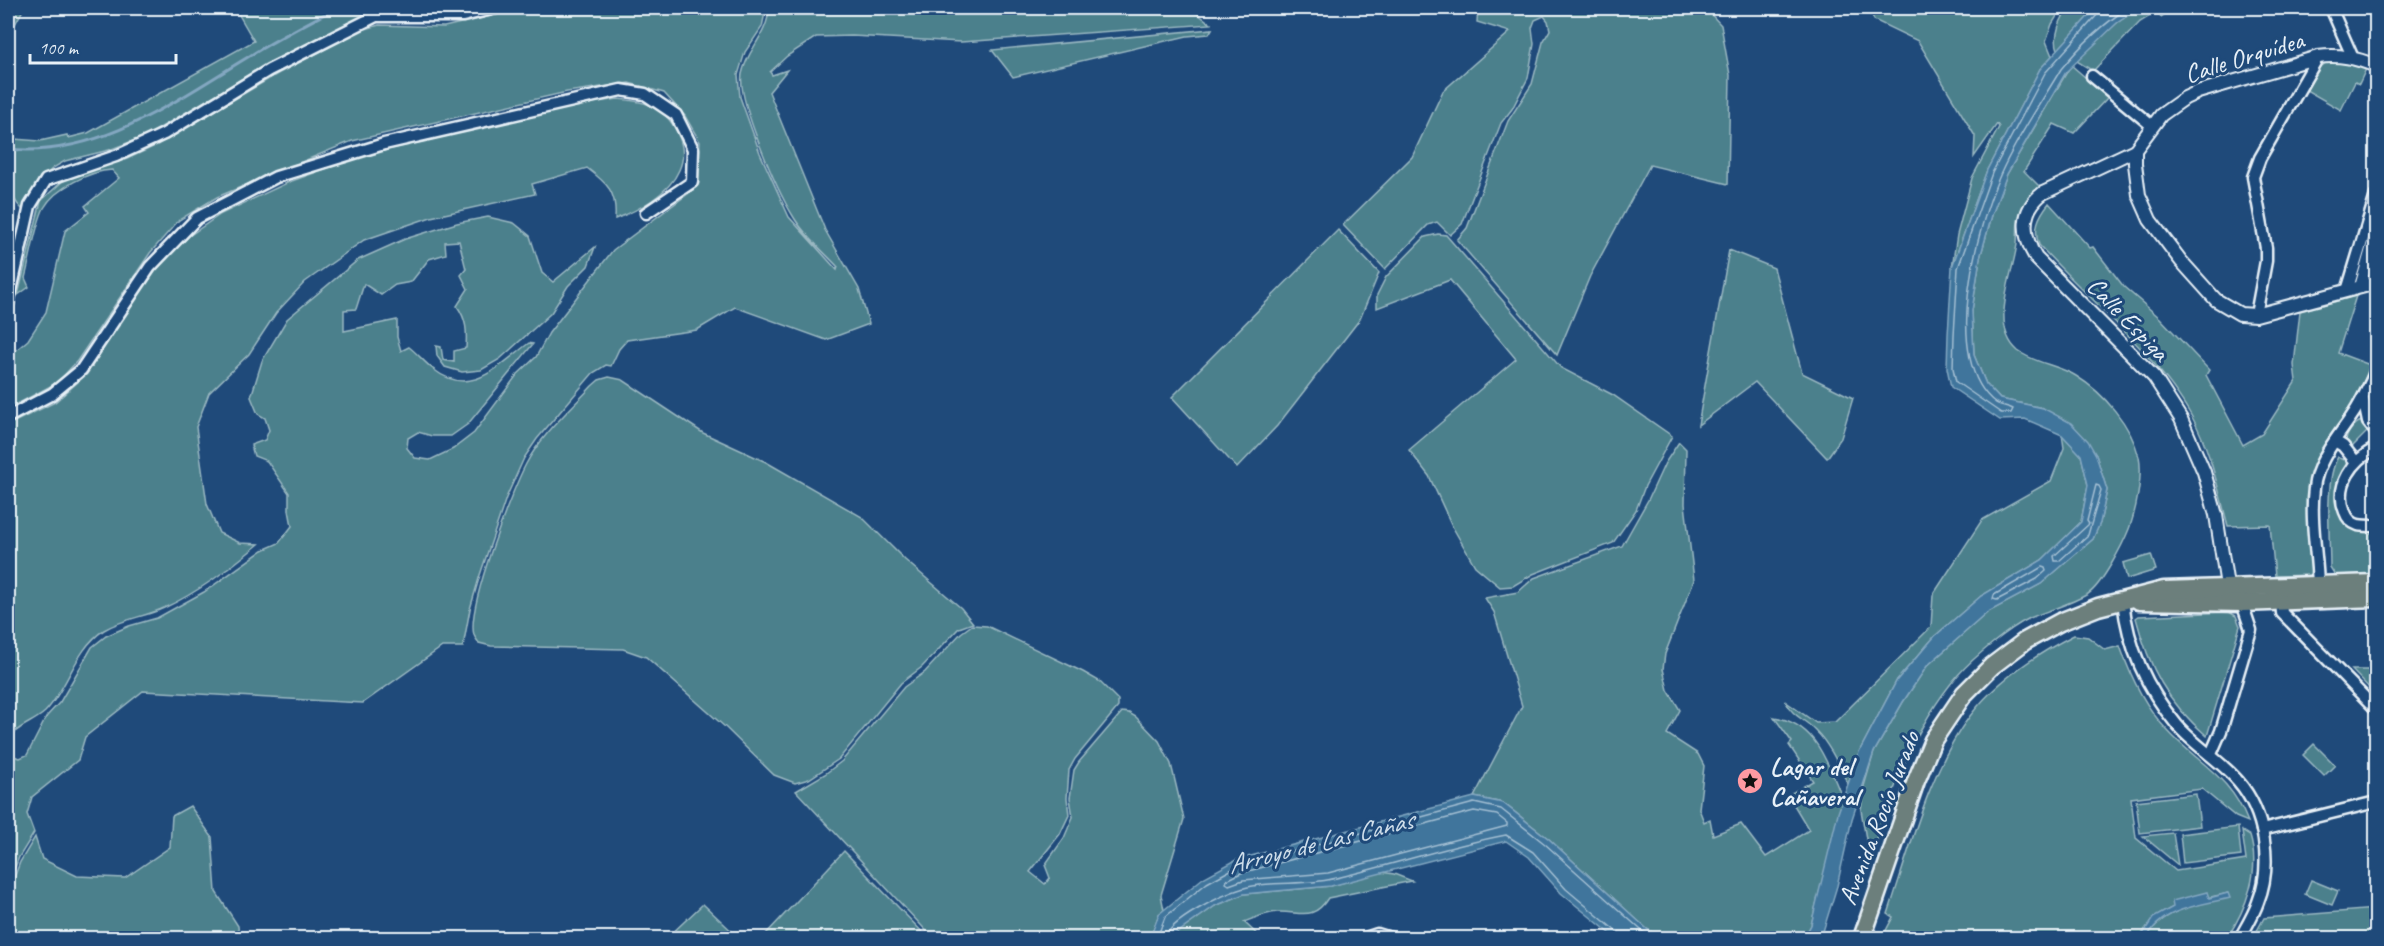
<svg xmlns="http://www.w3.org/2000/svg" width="2384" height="946" font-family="Caveat,sans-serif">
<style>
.green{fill:#4c808c;stroke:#9ab8c2;stroke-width:1.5}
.water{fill:#3f759c;stroke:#83a7c1;stroke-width:1.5}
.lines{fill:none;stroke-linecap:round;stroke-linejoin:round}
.shore{stroke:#a4bfd3;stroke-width:1.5}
.stream{stroke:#83a7c1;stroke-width:3}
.minor-casing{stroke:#e8f1f8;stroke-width:15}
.tertiary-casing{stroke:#e8f1f8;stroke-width:16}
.primary-casing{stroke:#e8f1f8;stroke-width:21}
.minor{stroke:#1f4a7a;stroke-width:10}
.tertiary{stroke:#1f4a7a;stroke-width:12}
.primary{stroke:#6c7f7c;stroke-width:16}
.labels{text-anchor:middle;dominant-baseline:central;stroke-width:6;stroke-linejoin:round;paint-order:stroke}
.street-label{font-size:26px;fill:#e8f1f8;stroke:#1f4a7a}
.poi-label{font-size:26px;font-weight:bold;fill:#e8f1f8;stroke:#1f4a7a;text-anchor:start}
.water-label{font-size:27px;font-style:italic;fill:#cfdeea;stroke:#1f4a7a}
</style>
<rect width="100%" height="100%" fill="#1f4a7a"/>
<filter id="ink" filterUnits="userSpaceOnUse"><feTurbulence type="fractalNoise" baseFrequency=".0167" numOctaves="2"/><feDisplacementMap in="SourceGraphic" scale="12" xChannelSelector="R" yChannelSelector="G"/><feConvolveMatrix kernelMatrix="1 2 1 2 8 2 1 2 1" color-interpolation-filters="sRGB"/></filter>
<g filter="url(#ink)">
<g class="green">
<path d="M 8,8 L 24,8 L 8,37 Z"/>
<path d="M 235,8 L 479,8 L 444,12 L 404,10 L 378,11 L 272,61 L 148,135 L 109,150 L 65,161 L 53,168 L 37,183 L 23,210 C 4,193 8,166 8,142 L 14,139 L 40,141 L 67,135 L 68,138 L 88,133 L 254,41 Z"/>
<path d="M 526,8 L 766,8 L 762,27 L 745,52 L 738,75 L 740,97 L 760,153 L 789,217 L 837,270 L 838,267 C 823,251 804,235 793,216 C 778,192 737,100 742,74 C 747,49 768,35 769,8 L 1190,8 L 1211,24 L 961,42 L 852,36 L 816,37 L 787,56 L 770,72 L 772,75 L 787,70 L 769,92 L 825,230 L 859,289 L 869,324 L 826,340 L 735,307 L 697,330 L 627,340 L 619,349 L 611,366 L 606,365 L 593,373 L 537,439 L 524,458 L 506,498 L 480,575 L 470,609 L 463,647 L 442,647 L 363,703 L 143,691 L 85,737 L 78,760 L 32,797 L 27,814 L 34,833 L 19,857 L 8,885 L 8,748 L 13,756 L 20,758 L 27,755 L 47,716 L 60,702 L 92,647 L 106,636 L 129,626 L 157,618 L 204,592 L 263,550 L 279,543 L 292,526 L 289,510 L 289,493 L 267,461 L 254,456 L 251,445 L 265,440 L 269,430 L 265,418 L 258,414 L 251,397 L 262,361 L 287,319 L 358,260 L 405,239 L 457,223 L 488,217 L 514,223 L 530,236 L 542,273 L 553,282 L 595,247 L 588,266 L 568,286 L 551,313 L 500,359 L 481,370 L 462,372 L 445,367 L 437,356 L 436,346 L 441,347 L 443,360 L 454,362 L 454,351 L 466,348 C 467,332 467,320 457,306 L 468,289 L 461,275 L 466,269 L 459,241 L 445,242 L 446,254 L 429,259 L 411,282 L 395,285 L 381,295 L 364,284 L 356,309 L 344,310 L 344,331 L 397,320 L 397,337 L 401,351 L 409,347 C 417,353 424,362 433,369 C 471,399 498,366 529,343 L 533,344 L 468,424 L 451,436 L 432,436 L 418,432 L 408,438 L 407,448 L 415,458 L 430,460 L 453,449 L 474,433 L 517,375 L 536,357 L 549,333 L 613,250 L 693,190 L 698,173 L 700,142 L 685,116 L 664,93 L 629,83 L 567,92 L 352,141 L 217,197 L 179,220 L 150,253 L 77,361 L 58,382 L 8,409 L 8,357 L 28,340 L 46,312 L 65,231 L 89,212 L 85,206 L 119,178 L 112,170 C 90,171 55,188 44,208 C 36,223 30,260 25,278 L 29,287 L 18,295 L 41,201 L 66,178 L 127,159 L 157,145 L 279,73 L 362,30 L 379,25 L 444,27 Z"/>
<path d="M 1478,8 L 1705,8 L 1721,25 L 1730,75 L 1728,184 L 1650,165 L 1590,276 L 1557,355 L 1457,240 L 1467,228 L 1508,121 L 1532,84 L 1543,42 L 1550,30 L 1548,21 L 1544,16 L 1535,20 L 1532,28 L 1534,44 L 1528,78 L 1512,109 L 1501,123 L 1462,224 L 1450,235 L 1437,222 L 1428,225 L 1385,269 L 1343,225 L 1412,157 L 1443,91 L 1510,32 L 1477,22 Z"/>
<path d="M 1869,8 L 2062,8 L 2052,24 L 2046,41 L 2052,56 L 2040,69 L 1987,170 L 1952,267 L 1957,235 L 1972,178 L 1999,127 L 1997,124 L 1974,157 L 1975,136 L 1918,41 L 1874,20 Z"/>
<path d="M 2070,8 L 2096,8 L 2058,50 C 2053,37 2060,17 2070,8 Z"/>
<path d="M 2139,8 L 2237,8 L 2226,11 L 2174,8 L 2161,17 L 2158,11 L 2140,22 L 2093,71 L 2075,60 L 2117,23 Z"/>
<path d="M 1212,29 L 1209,34 L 1187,36 L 1013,77 L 992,50 Z"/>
<path d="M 2330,61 L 2349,63 L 2366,69 L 2359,84 L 2355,82 L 2341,110 L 2306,90 L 2320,66 Z"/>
<path d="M 2071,65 L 2108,97 L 2074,133 L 2054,124 L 2024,171 L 2042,189 C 2033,193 2026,198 2022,207 C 2016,220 2018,230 2017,244 C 2013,275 1989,326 2018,351 C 2034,363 2058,365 2076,376 C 2104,393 2131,425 2139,457 C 2143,476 2136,511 2129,529 C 2123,544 2102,585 2088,594 C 2071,604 2048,610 2030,618 C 2009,628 1974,657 1958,675 C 1911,730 1891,794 1870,862 L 1861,810 L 1864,786 L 1874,752 L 1903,702 L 1927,666 L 1988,612 L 2041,584 L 2093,539 L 2100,523 L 2107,490 L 2096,455 L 2043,408 L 2000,399 L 1986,384 L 1974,355 L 1972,311 L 1980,258 L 1992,215 L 2007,174 Z"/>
<path d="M 618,99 C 629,100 640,101 650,105 C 673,115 690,147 679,170 C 669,194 637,211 615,219 C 617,192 608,184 587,168 L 532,184 L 535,194 L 431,217 L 364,240 L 305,282 L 276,313 L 249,354 L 209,393 L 196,427 L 207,504 L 219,533 L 240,543 L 259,544 C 230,568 199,592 164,608 C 145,617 122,619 104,630 C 75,649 68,688 45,712 C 32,724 14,726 8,743 L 8,425 L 55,402 L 87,374 L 134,301 L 162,262 L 189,236 L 221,214 L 289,182 L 361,156 L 584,104 Z"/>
<path d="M 2049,203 L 2090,248 L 2093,247 L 2124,287 L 2160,318 L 2209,370 L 2206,375 L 2243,445 L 2262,434 L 2296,381 L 2294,365 L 2300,311 L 2356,296 L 2338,353 L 2370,365 L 2357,400 L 2320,462 L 2317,564 L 2309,575 L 2275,576 L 2270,525 L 2228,526 C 2218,489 2211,451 2192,417 C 2157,354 2088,299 2039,245 C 2033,228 2038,217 2049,203 Z"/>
<path d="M 1338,230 L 1379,273 L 1360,319 L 1277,426 L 1237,468 L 1172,397 Z"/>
<path d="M 1438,234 L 1446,235 L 1561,368 L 1613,395 L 1672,436 L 1645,486 L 1636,510 L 1613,543 L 1533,574 L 1513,586 L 1500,587 L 1475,566 L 1452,526 L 1429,476 L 1409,450 L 1516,359 L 1450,280 L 1377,308 L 1377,295 L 1386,277 L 1425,237 Z"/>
<path d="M 1729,250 L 1774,268 L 1802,373 L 1853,398 L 1841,438 L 1827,458 L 1755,382 L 1698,425 Z"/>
<path d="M 609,377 L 623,380 L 703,433 L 766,462 L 862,517 L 905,560 L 961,608 L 973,623 L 959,628 L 922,667 L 901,683 L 839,759 L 809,779 L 795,783 L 774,775 L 725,727 L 646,657 L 623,649 L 491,646 L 479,643 C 477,640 475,638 474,635 C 466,609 512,490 526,464 C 541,435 570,410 592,386 L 599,380 Z"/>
<path d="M 2362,421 L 2368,431 L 2352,447 L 2346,442 C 2346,434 2354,423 2362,421 Z"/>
<path d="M 2062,434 L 2081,455 L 2088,485 L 2081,522 L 2042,560 L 1981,596 L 1935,636 L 1897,680 L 1859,752 L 1848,784 C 1839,766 1830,745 1816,731 C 1807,721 1790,714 1786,702 L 1816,723 L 1835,722 L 1931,627 L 1933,595 L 1982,520 L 2051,481 L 2064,448 Z"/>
<path d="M 1679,442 L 1686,449 L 1685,504 L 1694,580 L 1665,654 L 1663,669 L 1668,690 L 1680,710 L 1667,734 L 1698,754 L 1704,766 L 1699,809 L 1704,822 L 1710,819 L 1713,835 L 1741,824 L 1766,857 L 1809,830 L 1788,795 L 1813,781 L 1789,745 L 1792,742 L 1774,717 C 1818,724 1827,764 1843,799 L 1811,925 L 1804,938 L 1662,938 L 1647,929 L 1549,839 L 1503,803 L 1474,797 L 1522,706 L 1494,612 L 1485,598 L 1518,592 L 1534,578 L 1622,546 L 1648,500 L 1665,463 Z"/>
<path d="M 2338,457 L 2345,459 L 2347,465 C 2329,496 2334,531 2376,532 L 2376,574 L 2335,575 L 2330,567 C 2330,538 2324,481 2338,457 Z"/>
<path d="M 2151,555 L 2156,570 L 2127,579 L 2123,563 Z"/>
<path d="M 2229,612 L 2236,616 L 2240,626 L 2207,736 C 2167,702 2149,668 2136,618 L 2139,616 Z"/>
<path d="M 972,625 L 987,626 L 1083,672 L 1099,681 L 1118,700 L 1118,707 L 1075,759 L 1069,770 L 1067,798 L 1069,815 L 1060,834 L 1030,872 L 1045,884 L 1050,878 L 1045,865 L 1064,838 L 1073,817 L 1070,798 L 1074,770 L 1079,762 L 1122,712 L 1129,713 L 1136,717 L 1159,741 L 1171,764 L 1184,819 L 1161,895 L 1164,910 L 1159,914 L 1150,938 L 933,938 L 796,791 L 825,774 L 842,761 L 904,687 L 925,672 L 961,633 Z"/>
<path d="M 2074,635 L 2088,637 L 2105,650 L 2120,646 C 2130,675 2145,707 2167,730 C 2198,764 2230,775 2248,822 L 2236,817 L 2202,789 L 2131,798 L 2136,838 L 2176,871 L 2246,860 L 2242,831 L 2250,836 C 2261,871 2246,909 2227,938 L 2147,938 C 2160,910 2201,903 2228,893 C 2194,902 2157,903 2140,938 L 1882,938 L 1893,917 L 1888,914 C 1909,851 1930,768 1970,716 C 1997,680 2035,655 2074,635 Z"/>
<path d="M 2352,670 L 2376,670 L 2376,695 Z"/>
<path d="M 2314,744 L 2335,765 L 2324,776 L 2303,755 Z"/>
<path d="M 2196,794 L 2200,826 L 2140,833 L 2136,801 Z"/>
<path d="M 190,806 L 212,837 L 216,892 L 238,926 L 239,938 L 8,938 L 8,894 L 20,862 L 35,837 L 42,859 L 77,876 L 125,878 L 170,847 L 172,816 Z"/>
<path d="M 2238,827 L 2241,856 L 2183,863 L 2180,834 Z"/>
<path d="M 2173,833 L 2178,865 L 2143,836 Z"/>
<path d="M 844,851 L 928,938 L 667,938 L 703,904 L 739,938 L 765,935 Z"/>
<path d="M 1381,872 L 1394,874 L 1412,881 L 1328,898 C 1313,922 1300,911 1277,912 C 1266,913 1254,918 1244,922 L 1261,938 L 1173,938 L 1174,935 L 1215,906 L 1244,894 L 1331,886 Z"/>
<path d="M 2311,880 L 2338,891 L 2332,905 L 2305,894 Z"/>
<path d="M 2376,909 L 2376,938 L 2253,938 L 2264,918 Z"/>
</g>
<g class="water">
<path d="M 2096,8 L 2139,8 L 2117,23 L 2066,72 L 2007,174 L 1992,215 L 1980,258 L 1972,311 L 1974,355 L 1986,384 L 2000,399 L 2043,408 L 2071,423 L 2088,441 L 2096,455 L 2107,490 L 2100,523 L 2093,539 L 2041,584 L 1988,612 L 1927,666 L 1903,702 L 1874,752 L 1852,819 L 1837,886 L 1821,938 L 1804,938 L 1811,925 L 1838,813 L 1859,752 L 1897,680 L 1935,636 L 1981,596 L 2042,560 L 2081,522 L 2088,485 L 2081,455 L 2062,435 L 2025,419 L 2000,420 L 1951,387 L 1947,368 L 1948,335 L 1952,267 L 1987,170 L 2040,69 Z"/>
<path d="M 1474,797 L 1503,803 L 1549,839 L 1647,929 L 1662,938 L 1616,938 L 1561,893 L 1529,857 L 1506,841 L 1331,886 L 1244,894 L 1215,906 L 1170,938 L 1150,938 L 1159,914 L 1203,878 L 1236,860 Z"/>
<path d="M 2207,892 L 2209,898 L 2228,893 L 2230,898 C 2201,905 2161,908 2147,938 L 2140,938 L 2153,918 L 2173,907 L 2172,901 Z"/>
</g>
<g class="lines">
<g class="shore">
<path d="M 2100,8 L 2098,14 L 2045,73 L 1992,173 L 1958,268 L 1954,335 L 1953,368 L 1956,382 L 2001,413 L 2011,413 L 2013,409 C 2008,406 2001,406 1996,403 C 1940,362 1977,225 2001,173 C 2017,137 2041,103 2061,69 C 2080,46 2103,24 2128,8"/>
<path d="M 2096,485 L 2099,486 L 2101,490 L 2088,535 L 2059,561 L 2055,561 L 2054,556 L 2089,524 L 2087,521 Z"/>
<path d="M 2042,567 L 2045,568 L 2046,571 L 2037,579 L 1997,600 L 1993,599 L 1994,595 Z"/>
<path d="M 1474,811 L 1497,815 L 1507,823 L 1507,826 L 1328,873 L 1243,880 L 1229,885 L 1226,883 L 1227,880 L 1241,873 Z"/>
<path d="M 1157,938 L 1165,917 L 1207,883 L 1238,866 L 1474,803 L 1501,809 L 1545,844 L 1650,938"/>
<path d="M 1166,938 C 1168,921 1224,894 1241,889 C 1267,880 1304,886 1332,879 C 1390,866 1447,846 1506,835 L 1533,852 L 1566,889 L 1617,932 L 1619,938"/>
</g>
<path class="stream" d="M 9,149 C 98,158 175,101 248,57 C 276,39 306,24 336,8"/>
<g class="minor-casing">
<g id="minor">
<path d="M 2331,8 L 2352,56"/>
<path d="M 2092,76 L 2152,126"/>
<path d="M 2360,287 L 2376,232"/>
<path d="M 2347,291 L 2376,195"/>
<path d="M 8,304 L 30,206 L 46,180 L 116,156 L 164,134 L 269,70 L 376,16 L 463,16 L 496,8"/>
<path d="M 2256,315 L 2266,261 L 2266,248 L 2253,177 L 2260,158 L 2318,57"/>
<path d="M 2363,398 L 2368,422 L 2376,432"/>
<path d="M 8,417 L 52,394 L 81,370 L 150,267 L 197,218 L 276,177 L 384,144 L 621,90 L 645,94 L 676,115 L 693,149 L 692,182 L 646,213"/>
<path d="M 2335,441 L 2343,446 L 2356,462"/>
<path d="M 2376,448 C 2353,460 2334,485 2345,512 C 2347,518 2352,523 2358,525 C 2364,526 2371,526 2376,526"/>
<path d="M 2318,585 C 2317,553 2310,520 2314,488 C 2317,458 2342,433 2357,408 C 2364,396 2370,384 2376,371"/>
<path d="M 2123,601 C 2128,648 2147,689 2177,725 C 2195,746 2220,760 2238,781 C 2265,812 2273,864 2258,902 C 2254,914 2246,927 2240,938"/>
<path d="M 2281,602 L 2282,613 L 2376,709"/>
<path d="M 2211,754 L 2221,731 L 2251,630 L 2242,603"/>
<path d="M 2262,830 L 2376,802"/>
<path d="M 1365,938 L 1377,934 L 1390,938"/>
</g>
</g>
<g class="tertiary-casing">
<g id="tertiary">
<path d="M 2376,66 C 2356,58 2340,54 2318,57 L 2198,92 L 2185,98 L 2161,115 L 2135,150 L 2135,164 L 2139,195 L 2150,220 L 2181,261 L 2216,300 L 2240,314 L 2256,315 L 2376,283"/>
<path d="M 2135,150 L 2043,193 C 2020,211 2022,235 2036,258 L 2154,377 L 2181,419 L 2204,472 L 2216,515 L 2227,586"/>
</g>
</g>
<g class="primary-casing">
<g id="primary">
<path d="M 2139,601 L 2242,603 L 2376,598"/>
<path d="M 1862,938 L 1916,781 L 1933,740 L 1964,694 L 1992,666 L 2025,641 L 2060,622 L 2098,607 L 2164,590 L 2376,583"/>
</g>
</g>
<use href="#minor" class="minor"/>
<use href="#tertiary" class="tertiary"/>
<use href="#primary" class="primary"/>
</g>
</g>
<defs>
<g id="sight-disc" transform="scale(1.35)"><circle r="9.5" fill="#ff9aa2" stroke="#1f4a7a"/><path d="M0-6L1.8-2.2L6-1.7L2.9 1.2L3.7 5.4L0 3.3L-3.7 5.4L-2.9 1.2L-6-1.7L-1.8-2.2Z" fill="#111"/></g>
</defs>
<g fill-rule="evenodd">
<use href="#sight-disc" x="1750" y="781"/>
</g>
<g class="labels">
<g class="street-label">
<text transform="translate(2244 57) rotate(-17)">Calle Orquídea</text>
<text transform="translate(2128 319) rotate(46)">Calle Espiga</text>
<text transform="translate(1879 818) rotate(-69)">Avenida Rocío Jurado</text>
</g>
<g class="poi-label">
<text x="1770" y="766">Lagar del<tspan x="1770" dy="30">Cañaveral</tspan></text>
</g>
<g class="water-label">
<text transform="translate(1320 842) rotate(-14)">Arroyo de Las Cañas</text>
</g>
</g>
<rect width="2384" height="946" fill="none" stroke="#1f4a7a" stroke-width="30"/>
<rect x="15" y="15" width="2354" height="916" fill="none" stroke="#e8f1f8" stroke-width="2" filter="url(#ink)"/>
<path d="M30 54v9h146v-9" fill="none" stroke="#e8f1f8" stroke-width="3"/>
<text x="39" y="54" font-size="18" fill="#e8f1f8" stroke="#1f4a7a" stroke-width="4.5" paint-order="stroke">100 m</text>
</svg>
